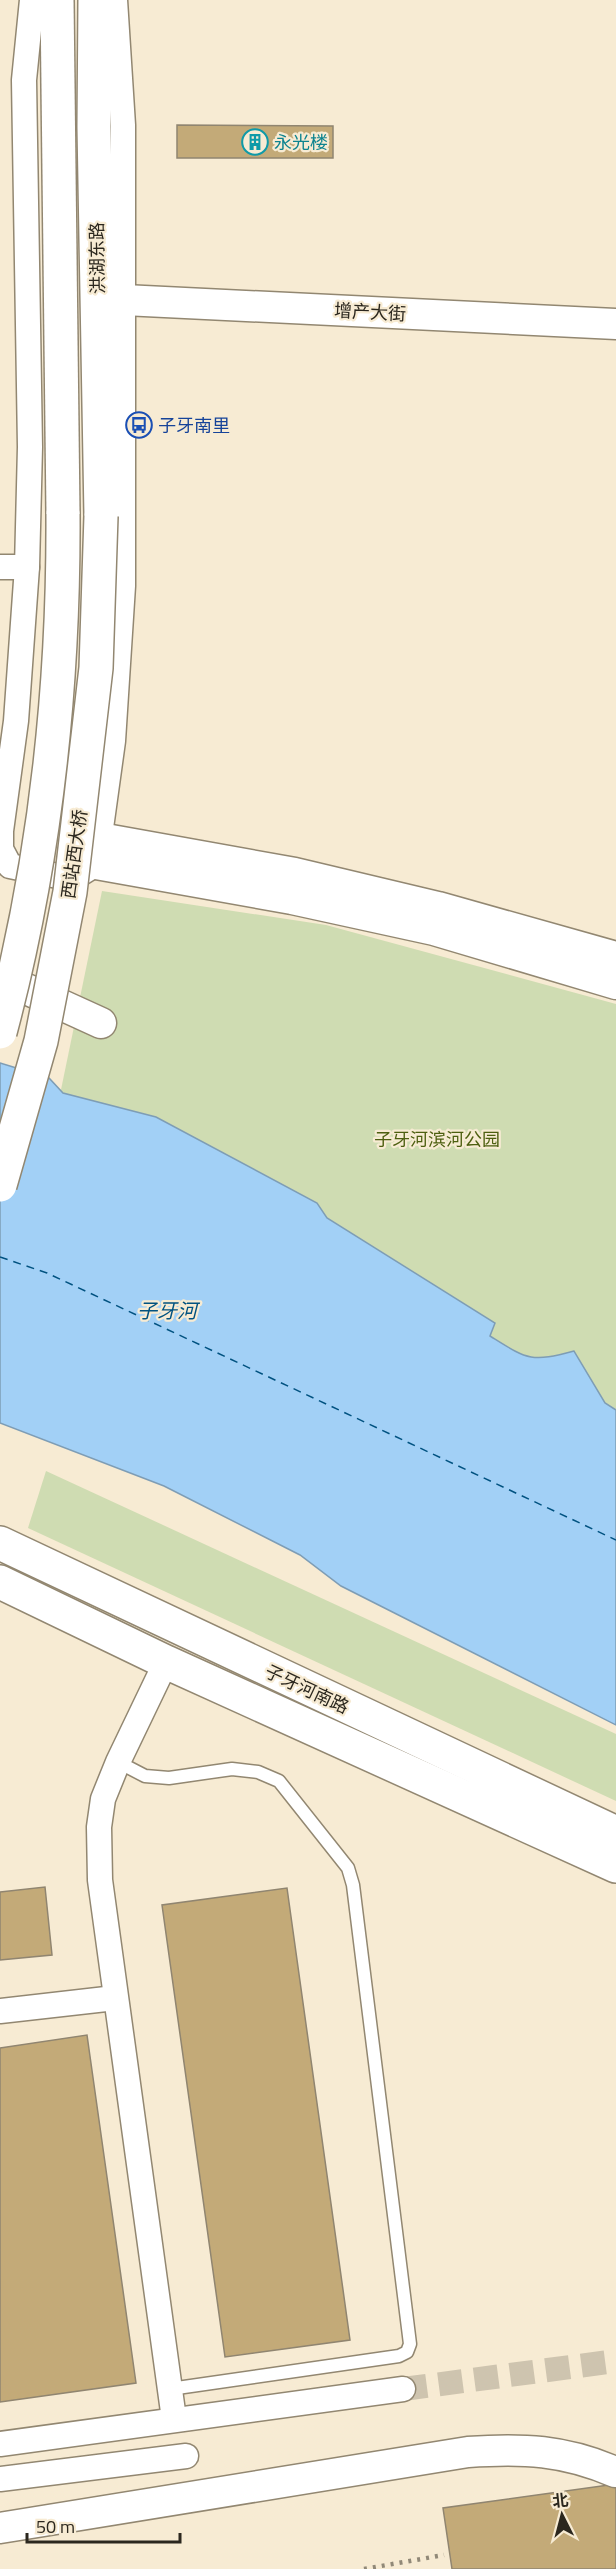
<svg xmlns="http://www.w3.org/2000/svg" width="616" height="2569" font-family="'Titillium Web','Noto Sans SC',sans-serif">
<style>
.green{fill:#cfdcb2}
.water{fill:#a2d0f6;stroke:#7e9db5;stroke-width:1.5}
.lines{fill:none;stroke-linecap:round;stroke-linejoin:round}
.ferry{stroke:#015280;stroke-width:1.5;stroke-dasharray:8 6;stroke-linecap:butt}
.building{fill:#c3aa78;stroke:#908570;stroke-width:1.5}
.minor-tunnel{stroke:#cec4af;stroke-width:24;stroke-dasharray:24 12;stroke-linecap:butt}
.service-casing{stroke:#928771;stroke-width:15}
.minor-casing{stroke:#928771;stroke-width:27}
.tertiary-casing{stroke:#928771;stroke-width:33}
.secondary-casing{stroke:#928771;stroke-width:36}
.service{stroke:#fff;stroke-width:12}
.minor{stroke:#fff;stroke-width:24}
.tertiary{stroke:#fff;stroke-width:30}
.secondary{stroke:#fff;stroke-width:33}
.rail{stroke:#918978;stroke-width:4.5;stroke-dasharray:3 6;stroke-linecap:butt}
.secondary-bridge-casing{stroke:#928771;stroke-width:36;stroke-linecap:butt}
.secondary-bridge{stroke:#fff;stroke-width:33}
.labels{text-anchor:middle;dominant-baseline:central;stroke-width:4.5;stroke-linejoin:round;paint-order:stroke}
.culture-label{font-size:18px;fill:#0d838f;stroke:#f7ebd3;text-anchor:start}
.street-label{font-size:18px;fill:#2b271e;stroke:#f7ebd3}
.transit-label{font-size:18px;fill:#164399;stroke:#f7ebd3;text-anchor:start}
.park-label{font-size:18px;fill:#4d5f10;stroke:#f7ebd3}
.water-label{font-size:20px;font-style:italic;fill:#015280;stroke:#f7ebd3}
</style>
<rect width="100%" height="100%" fill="#f7ebd3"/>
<g class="green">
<path d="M 102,891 L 326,925 L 616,1004 L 616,1461 L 50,1143 Z"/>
<path d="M 46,1471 L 616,1734 L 616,1801 L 28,1528 Z"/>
</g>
<path class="water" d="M 0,1063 L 49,1078 L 63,1093 L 156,1117 L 317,1203 L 327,1218 L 495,1323 L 490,1336 C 527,1359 530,1363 574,1351 L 605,1403 L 616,1410 L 616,1725 L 341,1586 L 300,1555 L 164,1486 L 0,1423 Z"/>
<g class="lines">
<path class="ferry" d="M 0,1257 L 47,1273 L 616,1540"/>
</g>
<g class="building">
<path d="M 177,125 L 333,126 L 333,158 L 177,158 Z"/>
<path d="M 45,1887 L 52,1955 L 0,1960 L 0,1892 Z"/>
<path d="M 287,1888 L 350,2340 L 225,2357 L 162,1905 Z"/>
<path d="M 87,2035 L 136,2383 L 0,2402 L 0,2048 Z"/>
<path d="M 616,2484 L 616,2569 L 452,2569 L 443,2508 Z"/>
</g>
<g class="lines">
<path class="minor-tunnel" d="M 403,2389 L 616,2361"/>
<g class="service-casing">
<path id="service" d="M 118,1762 L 145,1776 L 169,1778 L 232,1769 L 258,1772 L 279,1781 L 348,1868 L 353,1885 L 410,2344 L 407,2352 L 399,2356 L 170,2389"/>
</g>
<g class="minor-casing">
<g id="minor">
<path d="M 32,0 L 24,80 L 30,447 L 27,567 L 16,721 L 1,831 L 1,849 L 10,866 L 72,879 L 96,864 L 113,741 L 123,586 L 123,125 L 115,0"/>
<path d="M 0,567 L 27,567"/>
<path d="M 166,1662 L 118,1762 L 103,1799 L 99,1827 L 100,1880 L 174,2419"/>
<path d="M 0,2011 L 115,1998"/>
<path d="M 0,2444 L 403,2389"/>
<path d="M 0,2479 L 186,2456"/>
</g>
</g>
<g class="tertiary-casing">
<g id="tertiary">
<path d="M 124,300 L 616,324"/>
<path d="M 100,838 L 295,873 L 438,907 L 616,957"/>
<path d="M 96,864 L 292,899 L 434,930 L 616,984"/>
<path d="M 0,977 L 101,1023"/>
<path d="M 0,2528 L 468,2452 C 522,2448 565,2450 615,2472"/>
</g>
</g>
<g class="secondary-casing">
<g id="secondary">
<path d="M 57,0 L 63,514"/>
<path d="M 95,0 L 94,127 L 101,516"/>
<path d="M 0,1543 L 616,1833"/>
<path d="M 0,1582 L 166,1662 L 616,1866"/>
</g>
</g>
<use href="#service" class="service"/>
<use href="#minor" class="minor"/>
<use href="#tertiary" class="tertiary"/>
<use href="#secondary" class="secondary"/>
<path class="rail" d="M 364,2569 L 444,2555"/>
<g class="secondary-bridge-casing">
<g id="secondary-bridge">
<path d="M 0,1032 C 45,863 64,689 63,514"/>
<path d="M 0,1185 L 41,1041 L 70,892 L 96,668 L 101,516"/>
</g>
</g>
<use href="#secondary-bridge" class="secondary-bridge"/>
</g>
<defs>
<g id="building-ring" transform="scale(1.35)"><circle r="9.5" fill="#f7ebd3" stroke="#0f9aa8" stroke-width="1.5"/><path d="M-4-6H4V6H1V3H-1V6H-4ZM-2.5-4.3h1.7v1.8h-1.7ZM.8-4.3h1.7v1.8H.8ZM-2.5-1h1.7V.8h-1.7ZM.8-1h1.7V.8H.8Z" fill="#0f9aa8"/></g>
<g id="bus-ring" transform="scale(1.35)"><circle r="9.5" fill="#f7ebd3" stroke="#1a4fb4" stroke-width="1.5"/><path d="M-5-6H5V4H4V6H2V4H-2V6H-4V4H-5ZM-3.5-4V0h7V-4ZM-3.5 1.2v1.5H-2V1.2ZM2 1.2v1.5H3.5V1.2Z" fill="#1a4fb4"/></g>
</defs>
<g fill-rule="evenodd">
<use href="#building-ring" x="255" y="142"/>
<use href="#bus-ring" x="139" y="425"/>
</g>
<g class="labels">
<g class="culture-label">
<text x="274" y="142">永光楼</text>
</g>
<g class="street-label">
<text transform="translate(97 258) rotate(-91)">洪湖东路</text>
<text transform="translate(370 312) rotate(3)">增产大街</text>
<text transform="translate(74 854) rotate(-82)">西站西大桥</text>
<text transform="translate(307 1689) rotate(25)">子牙河南路</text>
</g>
<g class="transit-label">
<text x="158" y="425">子牙南里</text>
</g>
<g class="park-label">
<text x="437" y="1139">子牙河滨河公园</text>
</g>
<g class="water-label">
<text x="167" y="1310">子牙河</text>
</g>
</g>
<g transform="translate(562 2515) rotate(354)" stroke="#f7ebd3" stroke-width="4.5" paint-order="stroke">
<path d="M0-4.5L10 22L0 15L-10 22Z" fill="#2b271e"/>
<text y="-9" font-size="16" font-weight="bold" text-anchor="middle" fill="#2b271e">北</text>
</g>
<path d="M27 2533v9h153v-9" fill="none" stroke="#2b271e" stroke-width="3"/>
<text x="36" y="2533" font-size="18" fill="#2b271e" stroke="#f7ebd3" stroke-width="4.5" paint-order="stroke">50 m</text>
</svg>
